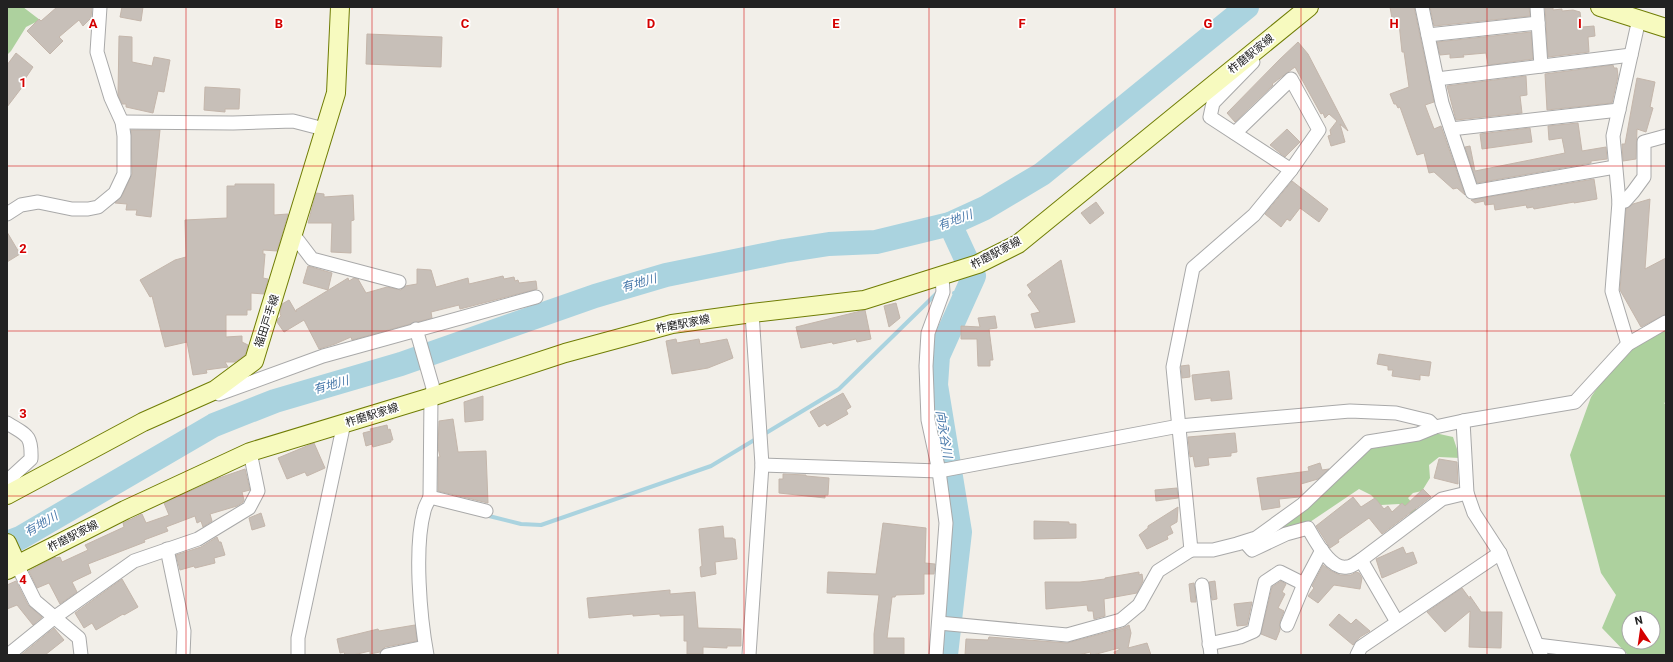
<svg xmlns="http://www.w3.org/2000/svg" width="1673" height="662" font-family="Roboto,'Noto Sans JP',sans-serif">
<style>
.forest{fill:#add19e;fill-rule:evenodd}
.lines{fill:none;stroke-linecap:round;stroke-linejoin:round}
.stream{stroke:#aad3df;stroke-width:4}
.river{stroke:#aad3df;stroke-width:24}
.building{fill:#c7bfb8;stroke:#c4b6ab}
.street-casing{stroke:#a9a9a9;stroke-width:15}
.secondary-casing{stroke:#707d05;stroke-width:20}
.street{stroke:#fff;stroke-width:13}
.secondary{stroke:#f7fabf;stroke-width:18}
.grid{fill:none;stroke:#d40000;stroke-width:1;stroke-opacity:0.55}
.labels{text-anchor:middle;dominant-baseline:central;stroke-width:3.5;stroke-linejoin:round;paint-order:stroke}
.street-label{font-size:11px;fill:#222;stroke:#fff}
.water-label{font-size:12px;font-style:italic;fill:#4a7aab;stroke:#fff}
.grid-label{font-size:13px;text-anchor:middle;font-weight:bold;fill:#d40000;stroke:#fff;stroke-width:3.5;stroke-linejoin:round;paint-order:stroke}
</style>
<rect width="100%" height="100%" fill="#f2efe9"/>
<g class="forest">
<path d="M 7,7 L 23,7 L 40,20 L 26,27 L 11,51 L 7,55 Z"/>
<path d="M 1666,327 L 1666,402 L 1664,403 L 1666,405 L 1666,655 L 1628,655 L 1602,628 L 1616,595 L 1601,573 L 1570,455 L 1591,397 L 1609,371 L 1634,344 ZM 1629,618 L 1653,618 L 1653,642 L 1629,642 Z"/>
<path d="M 1435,433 L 1453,437 L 1460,458 L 1439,457 L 1429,465 L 1430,478 L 1422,491 L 1413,493 L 1408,498 L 1418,511 L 1413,516 L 1399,504 L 1381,505 L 1371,495 L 1359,489 L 1310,522 L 1258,545 L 1370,445 Z"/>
</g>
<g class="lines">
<g class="stream">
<path d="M 954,293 L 964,298"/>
<path d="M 485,515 L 521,524 L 541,525 L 711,466 L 839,389 L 936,294"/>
</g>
<g class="river">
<path d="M 7,543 L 20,538 L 214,425 L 275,401 L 401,364 L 595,296 L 666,275 L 784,251 L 829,244 L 876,242 L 950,224 L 985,208 L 1042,174 L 1247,7"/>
<path d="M 946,655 L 960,532 L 936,385 L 938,356 L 974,276 L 950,224"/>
</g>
</g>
<g class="building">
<path d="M 57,7 L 92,7 L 91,18 L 83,26 L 79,20 L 59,37 L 63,41 L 50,54 L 27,31 L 39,19 L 41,21 Z"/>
<path d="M 122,7 L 143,7 L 141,21 L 120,17 Z"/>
<path d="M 1390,7 L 1414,7 L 1434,102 L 1425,105 L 1434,129 L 1441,126 L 1465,195 L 1457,188 L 1453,189 L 1434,172 L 1429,173 L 1424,153 L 1417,155 L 1400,107 L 1398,108 L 1396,104 L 1394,104 L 1390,94 L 1409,87 L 1404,52 L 1402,52 L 1399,23 L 1393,24 Z"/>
<path d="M 1430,7 L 1529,7 L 1530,16 L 1434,26 Z"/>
<path d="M 1545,7 L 1553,7 L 1553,10 L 1562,9 L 1562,11 L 1573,10 L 1580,12 L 1582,27 L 1594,26 L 1595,36 L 1588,37 L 1589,52 L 1548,57 Z"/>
<path d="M 1531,32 L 1533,59 L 1488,65 L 1486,53 L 1463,55 L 1464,57 L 1450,58 L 1450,54 L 1440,55 L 1437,42 Z"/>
<path d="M 367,34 L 442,37 L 441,67 L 366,64 Z"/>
<path d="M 119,36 L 132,37 L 132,62 L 152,66 L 154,57 L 170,60 L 164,92 L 158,91 L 153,113 L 126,107 L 126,104 L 122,104 L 118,95 Z"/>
<path d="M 1298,42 L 1308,54 L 1348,131 L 1340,124 L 1345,142 L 1331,146 L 1328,136 L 1331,135 L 1330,130 L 1337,121 L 1329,114 L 1325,118 L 1323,113 L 1321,114 L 1295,67 L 1272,84 L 1273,85 L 1235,122 L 1227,113 L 1279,60 Z"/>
<path d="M 16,53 L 33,67 L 21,85 L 23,86 L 7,107 L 7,65 Z"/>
<path d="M 1613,65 L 1614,68 L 1617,68 L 1618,76 L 1612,103 L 1547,110 L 1545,74 Z"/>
<path d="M 1526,76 L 1527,95 L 1520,96 L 1522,113 L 1456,120 L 1447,86 Z"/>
<path d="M 1637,78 L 1655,82 L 1650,107 L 1653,108 L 1646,132 L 1637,129 L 1636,159 L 1623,161 L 1622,144 L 1625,144 Z"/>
<path d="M 205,87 L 240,89 L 239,109 L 225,109 L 225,112 L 204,110 Z"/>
<path d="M 1578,123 L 1582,151 L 1606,147 L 1607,159 L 1591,161 L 1591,163 L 1477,183 L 1465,147 L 1470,146 L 1475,171 L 1565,153 L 1562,138 L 1549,140 L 1548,126 Z"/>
<path d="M 1530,128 L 1532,142 L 1482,149 L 1480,134 Z"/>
<path d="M 1287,129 L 1300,142 L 1285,157 L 1270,145 Z"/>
<path d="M 131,130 L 160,130 L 151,217 L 136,215 L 137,210 L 126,210 L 127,204 L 115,203 L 122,196 L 132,174 Z"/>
<path d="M 1594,179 L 1597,199 L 1574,203 L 1574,202 L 1534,209 L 1533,207 L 1527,208 L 1526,205 L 1495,210 L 1494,204 L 1485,205 L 1484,201 L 1475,203 L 1471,200 Z"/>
<path d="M 1292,181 L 1328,209 L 1319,222 L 1300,208 L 1290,221 L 1287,219 L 1281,227 L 1265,214 Z"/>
<path d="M 235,184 L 274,184 L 274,215 L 288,214 L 277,251 L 263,250 L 263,254 L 265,254 L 263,278 L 268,279 L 264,294 L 251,293 L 251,310 L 247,310 L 247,315 L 226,315 L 226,337 L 242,336 L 242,342 L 248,345 L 245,355 L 235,362 L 225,362 L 228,367 L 206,370 L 207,373 L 193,375 L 187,342 L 165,347 L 152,296 L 150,297 L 140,280 L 175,260 L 186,257 L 185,220 L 227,218 L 227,186 L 235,186 Z"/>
<path d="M 316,193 L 324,194 L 324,197 L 353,195 L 354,220 L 351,221 L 351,253 L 331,252 L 332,223 L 308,223 Z"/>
<path d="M 1650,199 L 1645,269 L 1666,258 L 1666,314 L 1641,327 L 1620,290 L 1626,209 L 1633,204 Z"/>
<path d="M 1096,202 L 1104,213 L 1090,224 L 1081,213 Z"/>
<path d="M 7,232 L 20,254 L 7,262 Z"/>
<path d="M 1061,260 L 1075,322 L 1035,328 L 1031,314 L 1040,312 L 1028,295 L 1032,292 L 1027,285 Z"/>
<path d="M 308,266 L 332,273 L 328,290 L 303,283 Z"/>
<path d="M 417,269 L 431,270 L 436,287 L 468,278 L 469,284 L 503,276 L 504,279 L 514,277 L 515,281 L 518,280 L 519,283 L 536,281 L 537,289 L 460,309 L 459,305 L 431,312 L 432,318 L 352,340 L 351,337 L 335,344 L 319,349 L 304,320 L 284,332 L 277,322 L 278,319 L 281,316 L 280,313 L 282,304 L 289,300 L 296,312 L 296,310 L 348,278 L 349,281 L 354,278 L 358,279 L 366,293 L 387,287 L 401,290 L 405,286 L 417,284 Z"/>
<path d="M 896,303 L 900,318 L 889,327 L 884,306 Z"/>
<path d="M 865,310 L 871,339 L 857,342 L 856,339 L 833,344 L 832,342 L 801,348 L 796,327 Z"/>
<path d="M 995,316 L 997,328 L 989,329 L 993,360 L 990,360 L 990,366 L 978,366 L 977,339 L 961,339 L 961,326 L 980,327 L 978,318 Z"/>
<path d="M 676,339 L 677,343 L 699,339 L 700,344 L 727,339 L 733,358 L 708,368 L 672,374 L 666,341 Z"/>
<path d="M 1379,354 L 1431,362 L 1429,376 L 1420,375 L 1420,380 L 1392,376 L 1393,370 L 1388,370 L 1388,366 L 1377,364 Z"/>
<path d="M 1189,365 L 1190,377 L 1182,378 L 1181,366 Z"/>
<path d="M 1229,371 L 1232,399 L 1211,401 L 1211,398 L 1195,400 L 1192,375 Z"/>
<path d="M 843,393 L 851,407 L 846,410 L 848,414 L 827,426 L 825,423 L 819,427 L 810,412 Z"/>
<path d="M 483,396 L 483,420 L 465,422 L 464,402 Z"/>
<path d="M 453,419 L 458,452 L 486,451 L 488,503 L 438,491 L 438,457 L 440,457 L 438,448 L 439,421 Z"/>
<path d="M 387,425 L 388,430 L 390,429 L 393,440 L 391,440 L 391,442 L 373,447 L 372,444 L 366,446 L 363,433 L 371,431 L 370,429 Z"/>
<path d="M 1235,433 L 1237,452 L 1231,453 L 1231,456 L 1208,458 L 1209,465 L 1195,467 L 1193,456 L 1190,457 L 1188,437 Z"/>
<path d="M 314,443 L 325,468 L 307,476 L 305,472 L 287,479 L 278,458 Z"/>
<path d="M 1439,459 L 1457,462 L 1458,484 L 1434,478 Z"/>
<path d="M 1320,463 L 1322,470 L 1329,469 L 1318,479 L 1301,484 L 1302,494 L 1299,497 L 1279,499 L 1280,507 L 1262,510 L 1257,478 L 1309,471 L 1308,467 Z"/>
<path d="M 245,469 L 250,490 L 242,492 L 244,500 L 243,502 L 237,506 L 210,514 L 212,521 L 203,527 L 201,521 L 197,523 L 195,516 L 166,527 L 168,531 L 144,540 L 145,542 L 88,564 L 91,573 L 72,582 L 77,592 L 60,604 L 49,583 L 37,588 L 29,571 L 55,557 L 56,558 L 60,557 L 62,562 L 88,550 L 85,545 L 124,527 L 123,523 L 142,514 L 146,523 L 169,515 L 164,503 L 219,478 Z"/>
<path d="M 783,474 L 806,475 L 806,476 L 829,478 L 828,495 L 825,495 L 825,498 L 779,493 L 779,479 L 783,479 Z"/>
<path d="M 1177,488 L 1178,498 L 1156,501 L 1155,490 Z"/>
<path d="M 1423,489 L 1431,497 L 1382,534 L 1369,518 L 1338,540 L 1339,542 L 1330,548 L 1316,526 L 1353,497 L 1361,507 L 1375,498 L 1384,509 L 1388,506 L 1392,512 L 1402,503 L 1405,506 Z"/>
<path d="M 1178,507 L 1177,522 L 1170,526 L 1173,533 L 1167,536 L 1168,539 L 1147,549 L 1139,535 L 1148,528 L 1148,526 Z"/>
<path d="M 261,513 L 265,526 L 252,530 L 249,518 Z"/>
<path d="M 1034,521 L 1069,522 L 1069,524 L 1076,524 L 1076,538 L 1034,539 Z"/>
<path d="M 883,523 L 926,528 L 925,563 L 935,564 L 934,574 L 924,574 L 924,594 L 896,595 L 895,597 L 892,597 L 887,638 L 904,638 L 904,655 L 874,655 L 874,634 L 879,595 L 827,593 L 828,572 L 876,574 Z"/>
<path d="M 723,526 L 724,538 L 733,538 L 733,539 L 735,539 L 737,559 L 715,562 L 716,574 L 701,577 L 700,567 L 702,566 L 699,529 Z"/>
<path d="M 217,537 L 219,542 L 221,542 L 225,555 L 214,558 L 215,563 L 195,568 L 194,566 L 180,570 L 176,555 L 201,547 Z"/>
<path d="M 1403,547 L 1406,554 L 1413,552 L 1417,563 L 1382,578 L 1376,559 Z"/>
<path d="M 1323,565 L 1331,571 L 1340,575 L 1351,575 L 1356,572 L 1359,573 L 1362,578 L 1360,589 L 1334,585 L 1318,603 L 1308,596 L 1314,588 L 1312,586 Z"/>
<path d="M 1139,572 L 1139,575 L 1142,574 L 1143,581 L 1137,593 L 1104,599 L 1105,616 L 1094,619 L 1093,611 L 1088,611 L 1087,605 L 1046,609 L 1045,582 L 1080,582 L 1105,579 L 1105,578 Z"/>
<path d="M 122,579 L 138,607 L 124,615 L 123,614 L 96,630 L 92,623 L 84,628 L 75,613 Z"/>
<path d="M 16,581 L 28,605 L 42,617 L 33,625 L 17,605 L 7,609 L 7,585 Z"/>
<path d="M 1215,581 L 1217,599 L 1212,600 L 1209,582 Z"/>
<path d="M 1281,581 L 1286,584 L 1282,592 L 1285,594 L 1278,608 L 1284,611 L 1280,622 L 1280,630 L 1276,640 L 1261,634 L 1272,587 Z"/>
<path d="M 1194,583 L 1196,602 L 1191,602 L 1189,584 Z"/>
<path d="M 1462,588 L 1470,599 L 1470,596 L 1481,612 L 1502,612 L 1501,648 L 1469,647 L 1470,611 L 1445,632 L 1427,612 Z"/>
<path d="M 670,590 L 670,594 L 695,592 L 698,628 L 741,629 L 741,646 L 727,646 L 727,648 L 703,647 L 703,654 L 687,654 L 687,641 L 684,641 L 684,615 L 660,616 L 660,614 L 633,616 L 633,614 L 589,618 L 587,598 Z"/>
<path d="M 1252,602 L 1247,625 L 1237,626 L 1234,604 Z"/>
<path d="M 1339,614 L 1351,624 L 1356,619 L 1370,631 L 1360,637 L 1353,645 L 1329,625 Z"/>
<path d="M 415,625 L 417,641 L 385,647 L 380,652 L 370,654 L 370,651 L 353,655 L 345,655 L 344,652 L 340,653 L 337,639 L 378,629 L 379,631 Z"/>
<path d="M 1129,625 L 1131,633 L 1128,648 L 1147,643 L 1151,655 L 1115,655 L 1114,652 L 1119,650 L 1119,648 L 1093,655 L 1091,655 L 1090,652 L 1079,655 L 965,655 L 966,639 L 988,640 L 989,637 L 1067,643 L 1123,628 Z"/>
<path d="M 54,628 L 64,640 L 45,655 L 21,655 Z"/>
</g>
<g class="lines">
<g class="street-casing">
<g id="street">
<path d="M 1422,7 L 1442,103 L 1472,192 L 1615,167"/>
<path d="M 1537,7 L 1541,66"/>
<path d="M 1428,35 L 1538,23"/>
<path d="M 1253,62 L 1213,103 L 1210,117 L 1291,170"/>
<path d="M 1437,79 L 1631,55"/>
<path d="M 122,122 L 233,123 L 293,121 L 324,129"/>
<path d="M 1451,129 L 1619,110"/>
<path d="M 1619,202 L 1625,201 L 1633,192 L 1644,177 L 1644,142 L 1666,136"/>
<path d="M 7,214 L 21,205 L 38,202 L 72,209 L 88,209 L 98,207 L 115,193 L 124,174 L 124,136 L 122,122 L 111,98 L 97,52 L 100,7"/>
<path d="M 293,234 L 312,259 L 399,282"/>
<path d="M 416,329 L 433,388 L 431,397 L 430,497 L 486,511"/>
<path d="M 1628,344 L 1612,291 L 1619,202 L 1613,136 L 1639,19"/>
<path d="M 216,391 L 219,394 L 323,356 L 536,297"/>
<path d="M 1463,421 L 1467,493 L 1474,513 L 1500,553 L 1541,655"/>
<path d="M 7,423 C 26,435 32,434 31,459 L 7,481"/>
<path d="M 762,465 L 939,471 L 1179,426 L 1350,411 L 1396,413 L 1429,421 L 1435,427"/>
<path d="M 1245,542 L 1252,550 L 1286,534 L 1308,528 C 1315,540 1330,570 1347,567 C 1352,567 1357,562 1361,560 L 1397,622"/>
<path d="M 167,549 L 184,631 L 183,655"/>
<path d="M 1191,550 L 1213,550 L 1237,544 L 1256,538 L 1303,504 L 1368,442 L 1418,434 L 1435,427 L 1463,421 L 1575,402 L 1628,344 L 1666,322"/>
<path d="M 1361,560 L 1442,499 L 1467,493"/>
<path d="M 17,565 L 35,601 L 79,638 L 81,655"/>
<path d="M 1202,585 L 1211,655"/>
<path d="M 939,623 L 1067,635 L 1121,620 L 1139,605 L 1158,571 L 1191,550 L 1173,367 L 1193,268 L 1254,215 L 1291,170 L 1319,130 L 1291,79 L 1235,133"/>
<path d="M 1287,625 L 1304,584 L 1322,550"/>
<path d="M 1209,644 L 1240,637 L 1254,631 L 1265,582 L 1280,572 L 1304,584"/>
<path d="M 1537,645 L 1619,655"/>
<path d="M 8,655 L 55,617 L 134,561 L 198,539 L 249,508 L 258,491 L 250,452"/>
<path d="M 298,655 L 298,638 L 344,423"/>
<path d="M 387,655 L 425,647"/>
<path d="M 427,655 C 420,617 414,548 424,511 C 425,506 428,502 430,497"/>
<path d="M 749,655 L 762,465 L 752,313"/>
<path d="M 936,655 L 946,523 L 939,471 L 928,420 L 926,366 L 928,333 L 943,292 L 942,277"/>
<path d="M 1357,655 L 1361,647 L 1500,553"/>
</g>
</g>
<g class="secondary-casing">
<g id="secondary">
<path d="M 1600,7 L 1666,28"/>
<path d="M 7,495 L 143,422 L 215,390 L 254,361 L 336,93 L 340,7"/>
<path d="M 7,543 L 17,565"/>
<path d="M 7,570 L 125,510 L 250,452 L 431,397 L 565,353 L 672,324 L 752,313 L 864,300 L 978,264 L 1018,244 L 1309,7"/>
</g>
</g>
<use href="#street" class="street"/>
<use href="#secondary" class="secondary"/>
</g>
<path class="grid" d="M 186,7 L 186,655M 372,7 L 372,655M 558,7 L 558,655M 744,7 L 744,655M 929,7 L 929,655M 1115,7 L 1115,655M 1301,7 L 1301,655M 1487,7 L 1487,655M 7,166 L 1666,166M 7,331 L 1666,331M 7,496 L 1666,496"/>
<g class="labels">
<g class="street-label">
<text transform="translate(1251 54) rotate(-39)">柞磨駅家線</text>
<text transform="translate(996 253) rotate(-28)">柞磨駅家線</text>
<text transform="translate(267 321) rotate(-72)">福田戸手線</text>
<text transform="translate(683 324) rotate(-11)">柞磨駅家線</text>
<text transform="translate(372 415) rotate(-17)">柞磨駅家線</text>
<text transform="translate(73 536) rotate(-27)">柞磨駅家線</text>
</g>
<g class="water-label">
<text transform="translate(955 220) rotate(-20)">有地川</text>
<text transform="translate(639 283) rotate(-16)">有地川</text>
<text transform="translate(331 385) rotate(-16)">有地川</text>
<text transform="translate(944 434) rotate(81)">向永谷川</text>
<text transform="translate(41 524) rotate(-30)">有地川</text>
</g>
</g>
<g class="grid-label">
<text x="93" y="28">A</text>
<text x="279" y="28">B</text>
<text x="465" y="28">C</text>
<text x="651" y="28">D</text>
<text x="836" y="28">E</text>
<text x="1022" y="28">F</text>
<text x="1208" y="28">G</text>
<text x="1394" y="28">H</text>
<text x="1580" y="28">I</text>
<text x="23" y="87">1</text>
<text x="23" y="253">2</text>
<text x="23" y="418">3</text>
<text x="23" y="584">4</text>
</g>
<rect width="1673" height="662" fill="none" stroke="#222222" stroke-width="16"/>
<g transform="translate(1641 630) rotate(347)"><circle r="19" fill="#ffffff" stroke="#a7a7a7"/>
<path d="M0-3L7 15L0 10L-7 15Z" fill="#d40000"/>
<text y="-6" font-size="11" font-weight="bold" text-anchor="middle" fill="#222222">N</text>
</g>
</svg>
